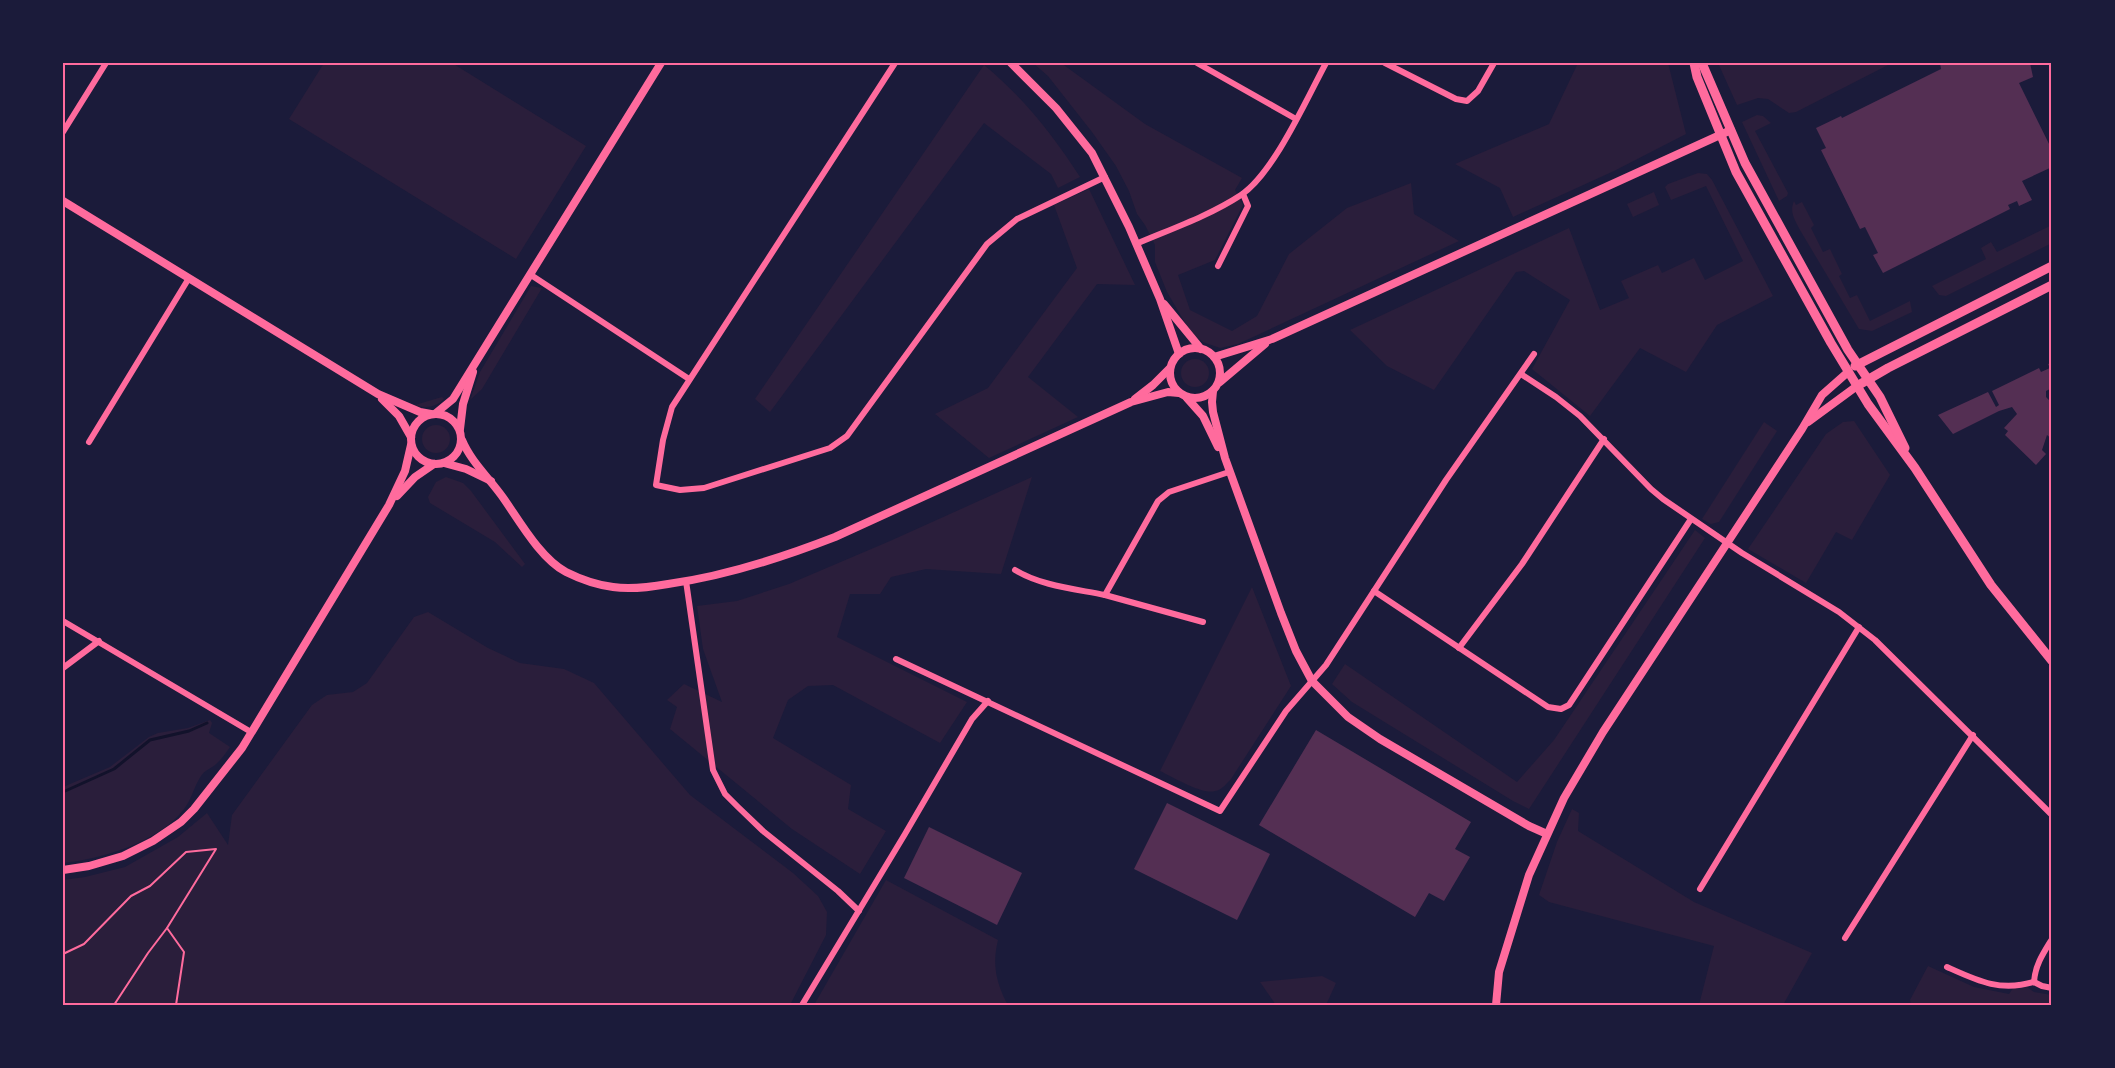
<svg xmlns="http://www.w3.org/2000/svg" width="2115" height="1068" font-family="Mulish,sans-serif">
<style>
.green{fill:#2a1e3b}
.lines{fill:none;stroke-linecap:round;stroke-linejoin:round}
.stream{stroke:#12122b;stroke-width:3}
.building{fill:#542f53}
.path{stroke:#ff6b9d;stroke-width:2}
.minor{stroke:#ff6b9d;stroke-width:6}
.tertiary{stroke:#ff6b9d;stroke-width:8}
.secondary{stroke:#ff6b9d;stroke-width:9}
.neatline{fill:none;stroke:#ff6b9d;stroke-width:2}
</style>
<rect width="100%" height="100%" fill="#1b1b3a"/>
<g class="green">
<path d="M 324,63 L 452,63 L 586,146 L 516,259 L 289,119 Z"/>
<path d="M 1033,63 L 1061,63 L 1145,124 L 1242,178 L 1235,190 L 1243,205 L 1215,260 L 1178,275 L 1190,310 L 1232,331 L 1257,316 L 1289,254 L 1347,208 L 1411,183 L 1414,214 L 1459,241 L 1238,344 L 1220,348 L 1203,342 L 1191,333 L 1167,292 L 1155,262 L 1155,245 L 1145,225 L 1137,214 L 1129,191 L 1116,166 L 1092,132 L 1048,76 Z"/>
<path d="M 1578,63 L 1668,63 L 1686,134 L 1614,171 L 1513,217 L 1500,188 L 1455,164 L 1549,124 Z"/>
<path d="M 1718,63 L 1892,63 L 1796,112 L 1789,113 L 1768,99 L 1758,98 L 1737,105 Z"/>
<path d="M 984,65 C 1023,97 1053,135 1080,177 L 1058,188 L 1051,174 L 984,123 L 770,412 L 755,399 Z"/>
<path d="M 1757,115 L 1763,116 L 1771,123 L 1755,131 L 1788,193 L 1787,196 L 1779,201 L 1742,122 Z"/>
<path d="M 1698,173 L 1707,174 L 1712,180 L 1773,296 L 1717,325 L 1686,372 L 1640,348 L 1590,416 L 1532,369 L 1570,300 L 1524,271 L 1516,272 L 1434,390 L 1387,366 L 1350,330 L 1569,228 L 1600,310 L 1629,298 L 1621,281 L 1658,265 L 1662,273 L 1694,258 L 1705,280 L 1743,261 L 1706,186 L 1671,200 L 1665,187 L 1668,184 Z"/>
<path d="M 1089,189 L 1135,285 L 1097,284 L 1028,377 L 1078,417 L 989,458 L 935,414 L 988,388 L 1077,268 L 1054,205 Z"/>
<path d="M 1654,192 L 1659,205 L 1633,217 L 1627,204 Z"/>
<path d="M 1794,201 L 1796,205 L 1802,202 L 1814,225 L 1811,228 L 1823,252 L 1830,249 L 1842,274 L 1839,276 L 1850,298 L 1857,295 L 1870,321 L 1910,301 L 1912,312 L 1872,331 L 1859,329 L 1800,230 C 1795,220 1789,212 1794,201 Z"/>
<path d="M 2052,225 L 2052,243 L 1946,296 L 1939,295 L 1932,286 L 1986,259 L 1981,248 L 1991,242 L 1997,252 Z"/>
<path d="M 531,286 L 542,288 L 482,389 L 470,400 L 480,372 Z"/>
<circle cx="1195" cy="373" r="14"/>
<path d="M 442,397 L 444,399 C 436,407 426,409 415,405 Z"/>
<path d="M 1764,422 L 1777,431 L 1719,522 L 1711,524 L 1702,519 Z"/>
<path d="M 1843,422 L 1854,421 L 1890,475 L 1852,540 L 1836,532 L 1806,583 L 1748,549 L 1826,434 Z"/>
<circle cx="436" cy="439" r="14"/>
<path d="M 446,477 L 463,483 L 471,491 L 525,564 L 522,567 L 495,542 L 430,503 L 428,497 L 436,482 Z"/>
<path d="M 1032,477 L 1001,574 L 926,569 L 891,577 L 880,594 L 850,594 L 837,637 L 967,702 L 940,743 L 833,685 L 808,686 L 788,700 L 773,738 L 851,785 L 848,809 L 886,831 L 860,874 L 792,829 L 670,729 L 677,707 L 667,700 L 684,684 L 722,702 L 703,649 L 697,606 L 737,601 L 789,584 L 890,541 Z"/>
<path d="M 1695,530 L 1705,538 L 1529,809 L 1513,801 L 1352,702 L 1332,684 L 1345,664 L 1517,782 L 1554,740 Z"/>
<path d="M 1252,587 L 1291,686 L 1231,779 C 1226,784 1222,790 1215,791 C 1202,795 1173,777 1160,771 Z"/>
<path d="M 428,612 L 488,648 L 520,663 L 564,669 L 594,683 L 690,795 L 793,873 L 818,896 L 827,912 L 826,935 L 790,1005 L 63,1005 L 63,880 L 85,877 L 125,867 L 178,837 L 207,813 L 228,845 L 232,815 L 312,705 L 327,695 L 353,692 L 367,683 L 414,617 Z"/>
<path d="M 210,720 L 212,723 L 209,733 L 230,747 C 226,753 221,760 215,765 C 210,769 205,770 201,776 C 194,786 192,799 184,809 C 159,842 102,859 63,863 L 63,787 L 110,767 L 149,737 L 158,733 L 188,728 Z"/>
<path d="M 1572,809 L 1579,813 L 1578,831 L 1694,902 L 1812,953 L 1783,1005 L 1699,1005 L 1714,946 L 1549,902 L 1539,895 L 1557,842 Z"/>
<path d="M 886,880 L 998,940 C 992,964 996,983 1008,1005 L 814,1005 Z"/>
<path d="M 1928,966 L 1974,987 L 2009,994 L 2018,981 L 2034,992 L 2052,995 L 2052,1005 L 1911,1005 L 1910,1000 Z"/>
<path d="M 1322,976 L 1336,983 L 1326,1005 L 1276,1005 L 1260,982 Z"/>
</g>
<g class="lines">
<path class="stream" d="M 63,792 L 114,769 L 150,740 L 189,731 L 207,723"/>
</g>
<g class="building">
<path d="M 1940,63 L 2030,63 L 2033,77 L 2019,83 L 2052,150 L 2052,167 L 2022,181 L 2032,200 L 2019,206 L 2017,201 L 2008,205 L 2010,209 L 1883,273 L 1873,255 L 1878,253 L 1865,227 L 1860,229 L 1821,150 L 1826,148 L 1816,128 L 1841,116 L 1842,118 L 1941,69 Z"/>
<path d="M 2052,363 L 2052,388 L 2046,391 L 2046,397 L 2052,403 L 2052,439 L 2047,435 L 2042,450 L 2046,454 L 2036,465 L 2005,435 L 2008,431 L 2004,428 L 2017,414 L 2012,407 L 1999,411 L 1953,434 L 1938,415 L 1988,392 L 1996,407 L 1999,405 L 1992,391 L 2039,368 L 2041,372 L 2050,368 L 2048,364 Z"/>
<path d="M 1316,730 L 1471,822 L 1455,849 L 1470,857 L 1444,901 L 1429,893 L 1415,917 L 1259,825 Z"/>
<path d="M 1167,803 L 1270,854 L 1237,920 L 1134,869 Z"/>
<path d="M 929,827 L 1022,873 L 997,925 L 904,878 Z"/>
</g>
<g class="lines">
<g class="path">
<path d="M 167,928 L 184,952 L 176,1005"/>
<path d="M 63,954 L 84,944 L 131,896 L 150,886 L 186,852 L 216,849 L 167,928 L 148,953 L 114,1005"/>
</g>
<g class="minor">
<path d="M 895,63 L 672,407 L 663,440 L 656,485 L 680,490 L 704,488 L 830,448 L 847,436 L 987,244 L 1017,219 L 1105,177"/>
<path d="M 1197,63 L 1296,119"/>
<path d="M 1385,63 L 1456,99 L 1467,101 L 1478,91 L 1494,63"/>
<path d="M 63,132 L 106,63"/>
<path d="M 1136,244 C 1171,229 1209,216 1241,195 C 1274,173 1307,98 1326,63"/>
<path d="M 1218,266 L 1248,206 L 1243,194"/>
<path d="M 531,275 L 689,379"/>
<path d="M 1521,374 L 1556,397 L 1580,416 L 1651,489 L 1663,499 L 1742,553 L 1839,612 L 1875,640 L 2052,815"/>
<path d="M 89,442 L 189,278"/>
<path d="M 1015,570 C 1041,586 1076,589 1105,595 L 1158,501 L 1169,492 L 1229,472"/>
<path d="M 686,581 L 713,770 L 725,794 L 738,807 L 763,831 L 838,891 L 859,911"/>
<path d="M 1374,591 L 1548,707 L 1561,709 L 1569,705 L 1691,519"/>
<path d="M 1105,595 L 1203,622"/>
<path d="M 63,621 L 251,732"/>
<path d="M 1459,648 L 1522,564 L 1604,439"/>
<path d="M 896,659 L 1220,811 L 1286,711 L 1326,665 L 1446,480 L 1534,354"/>
<path d="M 63,668 L 99,641"/>
<path d="M 1700,889 L 1859,627"/>
<path d="M 1845,938 L 1973,735"/>
<path d="M 1947,967 C 1978,981 2000,992 2034,982 L 2042,986 L 2052,988"/>
<path d="M 2034,982 C 2035,965 2044,952 2052,939"/>
<path d="M 802,1005 L 905,834 L 972,719 L 988,701"/>
</g>
<g class="tertiary">
<path d="M 1011,63 L 1056,108 L 1092,153 L 1129,227 L 1160,299 L 1179,354"/>
<path d="M 63,201 L 378,394 L 420,412 L 431,414"/>
<path d="M 1164,304 L 1201,349"/>
<circle cx="1195" cy="373" r="25"/>
<path d="M 1214,357 L 1272,339 L 1731,130"/>
<path d="M 1220,382 L 1265,344"/>
<path d="M 1213,391 L 1212,402 L 1213,412 L 1225,458 L 1281,613 L 1296,651 L 1312,681 L 1348,717 L 1380,739 L 1529,826 L 1547,834"/>
<path d="M 1187,398 L 1203,416 L 1218,447"/>
<path d="M 382,399 L 399,416 L 411,437"/>
<path d="M 1135,399 L 1153,385 L 1170,368"/>
<path d="M 436,413 L 453,399 L 661,63"/>
<circle cx="436" cy="439" r="25"/>
<path d="M 1808,422 L 1857,386"/>
<path d="M 460,429 L 463,404 L 473,372"/>
<path d="M 462,440 C 471,462 491,480 504,499 C 520,522 541,559 566,572 C 580,579 597,585 613,587 C 631,590 651,587 668,584 C 726,576 781,558 835,537 L 1131,402 L 1168,392 L 1179,393"/>
<path d="M 444,463 L 466,469 L 491,481"/>
<path d="M 397,496 L 415,477 L 434,464"/>
<path d="M 63,870 L 89,866 L 123,856 L 153,841 L 181,822 L 194,809 L 242,748 L 389,505 L 405,471 L 411,445"/>
<path d="M 1496,1005 L 1499,972 L 1529,875 L 1564,798 L 1603,732 L 1802,429 L 1822,395 L 1848,372"/>
</g>
<g class="secondary">
<path d="M 1694,63 L 1697,77 L 1736,172 L 1831,343 L 1868,404 L 1915,468 L 1991,585 L 2052,661"/>
<path d="M 1702,63 L 1745,163 L 1848,350 L 1880,397 L 1905,448"/>
<path d="M 1855,366 L 2052,266"/>
<path d="M 1857,386 L 1888,368 L 2052,285"/>
</g>
</g>
<rect width="2115" height="1068" fill="none" stroke="#1b1b3a" stroke-width="129"/>
<rect x="64" y="64" width="1986" height="940" class="neatline"/>
</svg>
